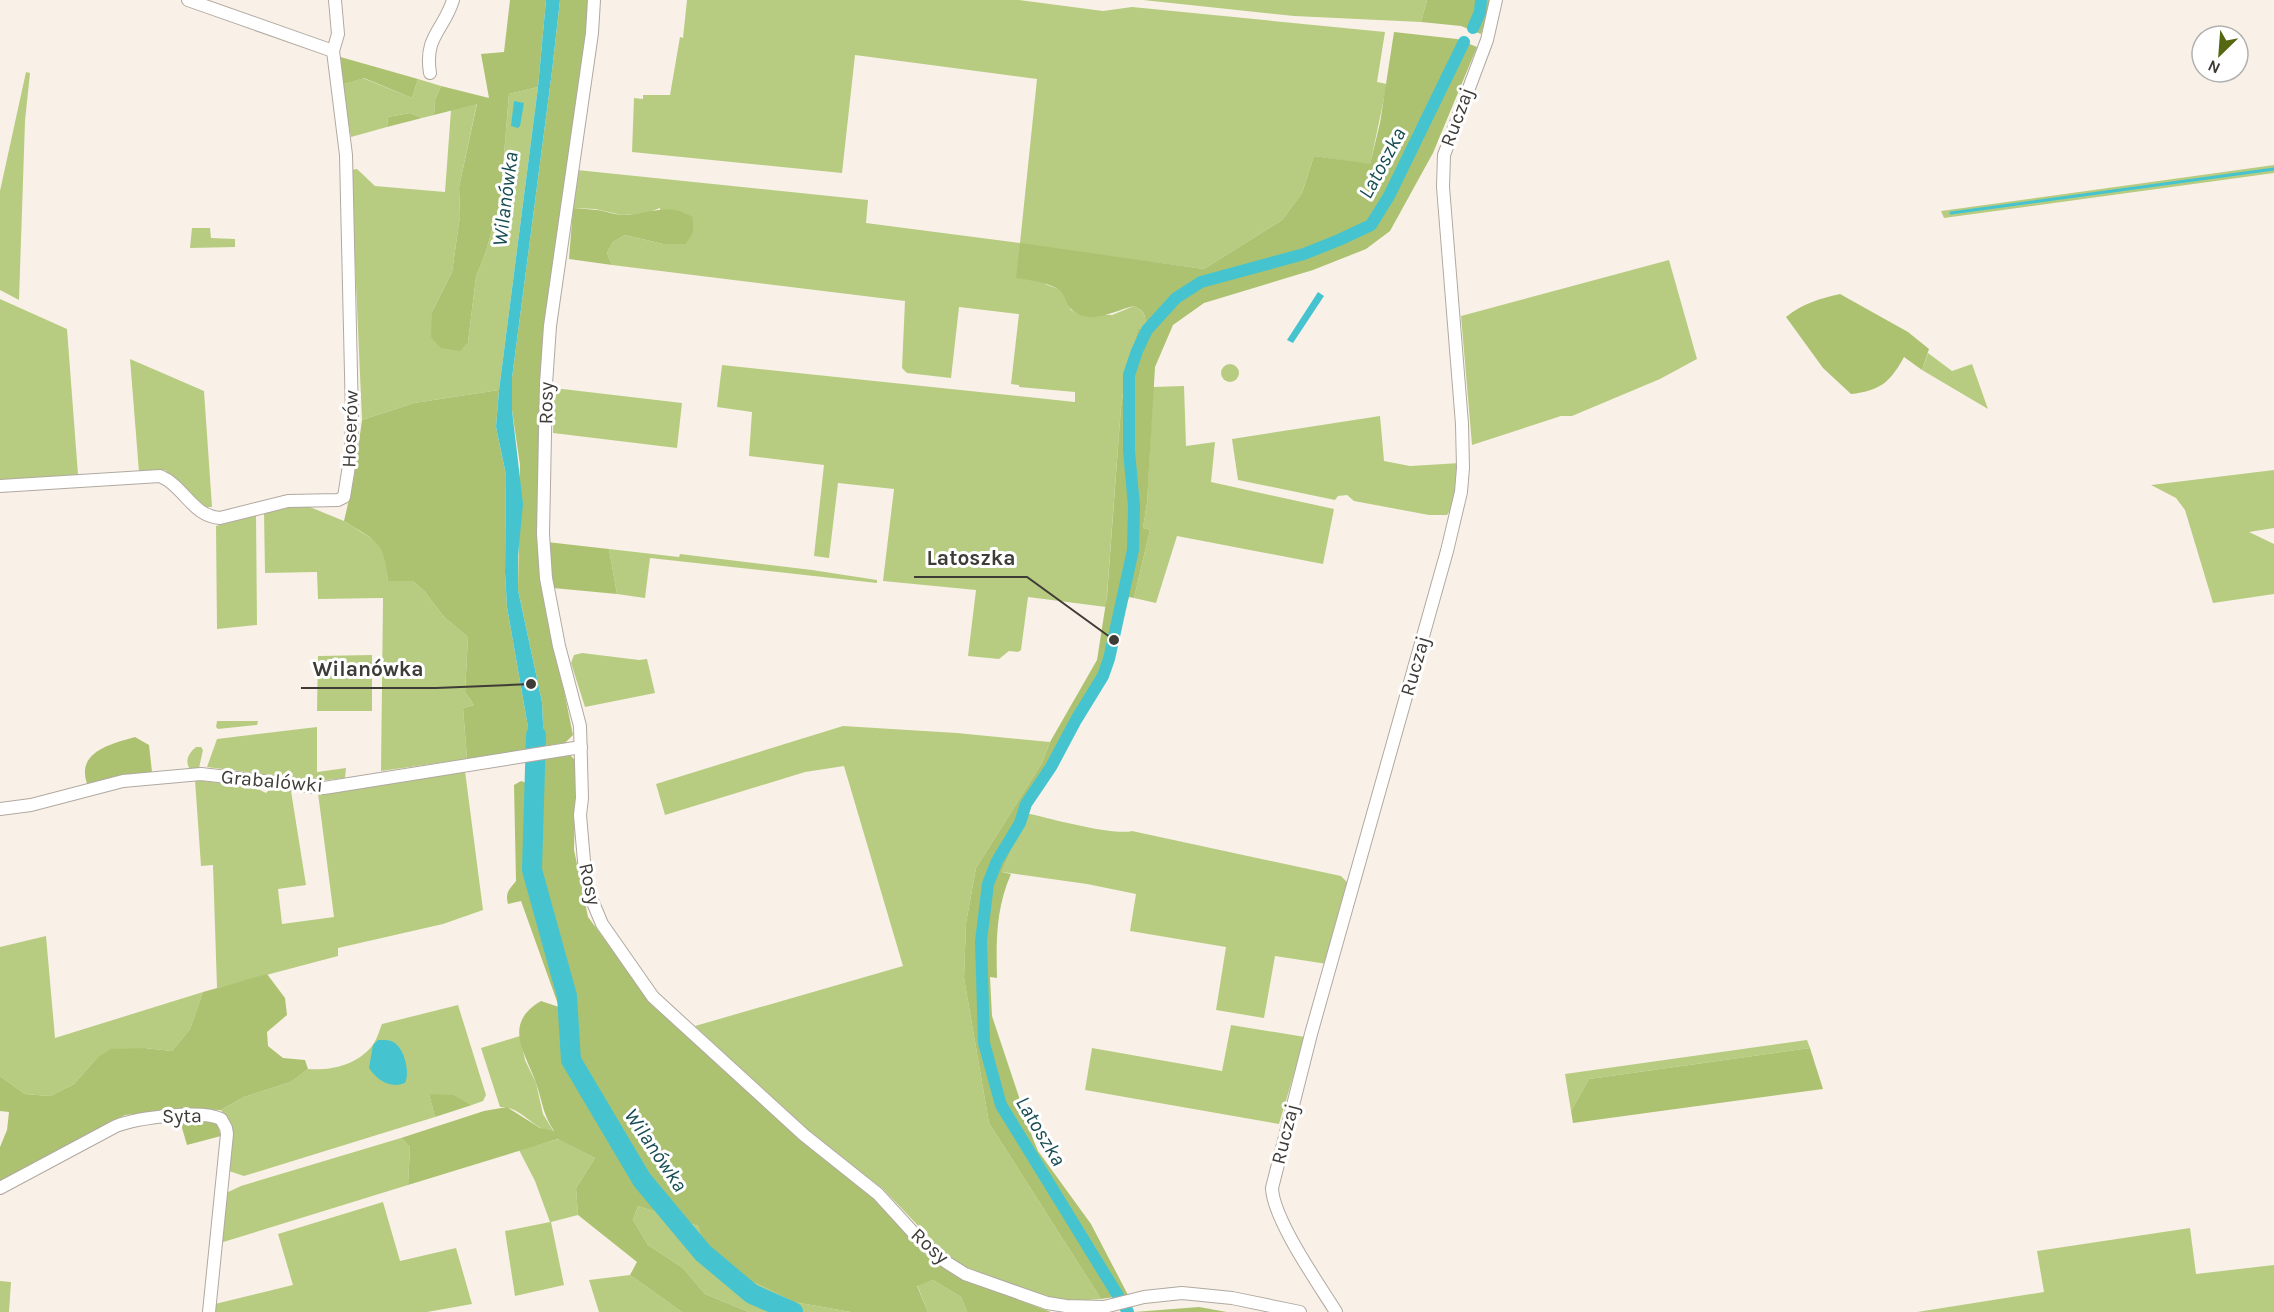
<svg xmlns="http://www.w3.org/2000/svg" width="2274" height="1312" font-family="Karla,sans-serif">
<style>
.green{fill:#b7cc80}
.forest{fill:#acc270}
.water{fill:#45c4d0}
.lines{fill:none;stroke-linecap:round;stroke-linejoin:round}
.stream{stroke:#45c4d0;stroke-width:3}
.canal{stroke:#45c4d0;stroke-width:12}
.river{stroke:#45c4d0;stroke-width:20}
.minor-casing{stroke:#b1a9a0;stroke-width:14}
.minor{stroke:#fff;stroke-width:12}
.labels{text-anchor:middle;dominant-baseline:central;stroke-width:6;stroke-linejoin:round;paint-order:stroke}
.street-label{font-size:20px;fill:#3f3c38;stroke:#fff}
.water-label{font-size:21px;font-style:italic;fill:#174d52;stroke:#fff}
.leader{fill:none;stroke:#3f3c38;stroke-width:2}
.callout-dot{fill:#3f3c38;stroke:#fff;stroke-width:2}
.callout-label{font-size:21px;text-anchor:middle;font-weight:bold;fill:#3f3c38;stroke:#fff;stroke-width:6;stroke-linejoin:round;paint-order:stroke}
</style>
<rect width="100%" height="100%" fill="#f9f1e8"/>
<g class="green">
<path d="M 687,0 L 1019,0 L 1103,11 L 1132,7 L 1385,32 L 1377,82 L 1387,84 L 1370,165 L 1314,156 L 1302,193 L 1282,220 L 1204,269 L 1020,244 L 1045,284 L 1058,289 L 1063,293 L 1071,310 L 1078,314 L 1112,315 L 1134,306 C 1146,312 1146,317 1145,330 L 1138,330 L 1126,373 L 1121,407 L 1106,607 L 1028,597 L 1021,650 L 1018,652 L 1009,651 L 999,659 L 968,656 L 976,590 L 883,581 L 894,489 L 838,483 L 829,558 L 814,556 L 824,465 L 749,456 L 752,412 L 717,407 L 722,365 L 1075,402 L 1075,392 L 1019,387 L 1019,385 L 1011,384 L 1019,314 L 959,307 L 951,378 L 907,373 L 902,368 L 905,301 L 612,265 L 607,253 L 613,242 L 625,235 L 663,244 L 660,208 L 647,213 L 622,215 L 595,209 L 573,208 L 577,170 L 868,200 L 866,223 L 1020,243 L 1037,79 L 855,55 L 842,173 L 632,152 L 634,98 L 643,99 L 643,95 L 670,95 L 680,37 L 683,38 Z"/>
<path d="M 1143,0 L 1427,0 L 1421,22 L 1294,16 Z"/>
<path d="M 26,72 L 30,73 L 25,121 L 19,300 L 0,290 L 0,191 Z"/>
<path d="M 363,78 L 412,98 L 418,79 L 441,86 L 435,100 L 434,115 L 422,118 L 410,113 L 388,117 L 387,127 L 351,137 L 341,85 Z"/>
<path d="M 538,87 L 499,390 L 414,403 L 362,420 L 351,170 L 357,169 L 375,186 L 445,192 L 451,110 L 477,103 L 459,187 L 460,216 L 452,272 L 432,312 L 468,342 L 476,277 L 486,251 L 500,203 L 509,94 Z"/>
<path d="M 2274,165 L 2274,173 L 1944,218 L 1941,211 Z"/>
<path d="M 192,228 L 210,228 L 211,238 L 235,239 L 235,247 L 190,248 Z"/>
<path d="M 1669,260 L 1697,359 L 1660,379 L 1572,416 L 1561,416 L 1472,445 L 1461,316 Z"/>
<path d="M 0,299 L 67,329 L 78,475 L 0,481 Z"/>
<path d="M 1928,353 L 1952,371 L 1972,364 L 1988,409 L 1922,370 Z"/>
<path d="M 130,359 L 204,391 L 212,507 L 202,507 L 165,470 L 139,472 Z"/>
<circle cx="1230" cy="373" r="9"/>
<path d="M 1184,386 L 1186,446 L 1215,442 L 1211,482 L 1334,509 L 1323,564 L 1177,536 L 1156,603 L 1134,598 L 1150,530 L 1143,528 L 1147,503 L 1153,387 Z"/>
<path d="M 554,388 L 682,403 L 677,448 L 553,433 Z"/>
<path d="M 1380,416 L 1384,461 L 1410,466 L 1460,463 L 1454,505 L 1447,515 L 1429,515 L 1354,501 L 1347,495 L 1338,496 L 1335,500 L 1238,480 L 1232,439 Z"/>
<path d="M 2274,470 L 2274,528 L 2249,532 L 2274,544 L 2274,594 L 2213,603 L 2185,510 L 2176,498 L 2151,485 Z"/>
<path d="M 290,504 L 305,505 L 344,521 L 377,542 L 386,558 L 388,581 L 413,581 L 425,592 L 444,617 L 468,637 L 465,692 L 474,705 L 463,708 L 467,759 L 381,771 L 383,598 L 318,599 L 317,572 L 265,573 L 264,512 Z"/>
<path d="M 256,515 L 257,625 L 217,629 L 216,526 Z"/>
<path d="M 609,549 L 679,557 L 680,554 L 812,570 L 877,580 L 877,583 L 650,558 L 645,598 L 617,594 Z"/>
<path d="M 582,653 L 639,660 L 647,659 L 655,693 L 585,707 L 571,663 L 574,655 Z"/>
<path d="M 372,655 L 372,711 L 317,711 L 318,656 Z"/>
<path d="M 217,721 L 258,721 L 257,725 L 218,729 L 216,727 Z"/>
<path d="M 843,726 L 957,733 L 1050,742 L 1042,763 L 976,868 L 966,923 L 964,978 L 989,1123 L 1101,1299 L 1074,1301 L 1043,1296 L 966,1269 L 950,1259 L 883,1189 L 810,1133 L 695,1026 L 903,966 L 844,766 L 805,772 L 665,815 L 656,784 Z"/>
<path d="M 317,727 L 317,772 L 346,768 L 345,778 L 317,781 L 207,767 L 217,739 Z"/>
<path d="M 196,747 L 201,747 L 203,750 L 199,768 L 195,770 L 189,768 C 185,759 189,753 196,747 Z"/>
<path d="M 465,771 L 483,910 L 443,924 L 338,948 L 338,956 L 217,988 L 213,865 L 201,866 L 195,780 L 254,787 L 266,793 L 270,789 L 291,791 L 306,885 L 278,889 L 282,924 L 334,917 L 318,793 Z"/>
<path d="M 1026,813 C 1048,818 1113,836 1132,831 L 1341,876 L 1348,883 L 1327,964 L 1275,956 L 1264,1018 L 1216,1010 L 1226,947 L 1130,931 L 1136,894 L 1087,884 L 1002,872 Z"/>
<path d="M 46,936 L 55,1038 L 203,992 L 190,1029 L 172,1051 L 145,1048 L 97,1058 L 74,1084 L 50,1096 L 25,1094 L 0,1076 L 0,947 Z"/>
<path d="M 458,1005 L 486,1095 L 483,1101 L 472,1105 L 464,1101 L 429,1094 L 435,1117 L 244,1176 L 229,1171 L 231,1124 L 221,1110 L 244,1097 L 291,1082 L 308,1069 C 330,1071 357,1065 372,1046 C 377,1040 379,1031 382,1024 Z"/>
<path d="M 1231,1025 L 1305,1037 L 1279,1124 L 1085,1090 L 1092,1048 L 1222,1071 Z"/>
<path d="M 520,1036 L 525,1060 L 536,1083 L 543,1114 L 554,1132 C 533,1131 522,1106 500,1107 L 481,1048 Z"/>
<path d="M 1807,1040 L 1810,1048 L 1589,1079 L 1571,1111 L 1565,1074 Z"/>
<path d="M 401,1138 L 410,1147 L 408,1185 L 220,1243 L 226,1193 L 241,1186 Z"/>
<path d="M 559,1139 L 595,1158 L 576,1188 L 578,1215 L 551,1222 L 564,1285 L 515,1296 L 505,1231 L 550,1222 L 535,1181 L 519,1150 Z"/>
<path d="M 383,1202 L 400,1261 L 456,1248 L 472,1304 L 427,1312 L 214,1312 L 215,1304 L 293,1285 L 278,1234 Z"/>
<path d="M 638,1206 L 698,1226 L 705,1243 L 751,1281 L 794,1302 L 851,1312 L 749,1312 L 705,1294 L 683,1268 L 648,1245 L 633,1220 Z"/>
<path d="M 2190,1228 L 2196,1274 L 2274,1265 L 2274,1312 L 1917,1312 L 2044,1292 L 2037,1251 Z"/>
<path d="M 630,1275 L 682,1312 L 599,1312 L 589,1280 Z"/>
<path d="M 933,1280 L 961,1297 L 967,1312 L 928,1312 L 917,1285 Z"/>
<path d="M 0,1281 L 11,1282 L 9,1312 L 0,1312 Z"/>
</g>
<g class="forest">
<path d="M 510,0 L 546,0 L 538,87 L 509,94 L 500,203 L 486,251 L 476,277 L 468,342 L 460,351 L 441,348 L 431,337 L 432,312 L 452,272 L 460,216 L 459,187 L 477,104 L 434,115 L 435,100 L 441,86 L 489,98 L 481,54 L 504,52 Z"/>
<path d="M 560,0 L 588,0 L 588,18 L 551,304 L 542,344 L 552,632 L 573,735 L 565,743 L 544,746 L 542,702 L 518,590 L 520,465 L 512,410 L 512,378 L 552,71 Z"/>
<path d="M 1427,0 L 1489,0 L 1489,8 L 1481,34 L 1461,26 L 1421,22 Z"/>
<path d="M 1394,32 L 1457,39 L 1477,47 L 1433,153 L 1390,231 L 1366,249 L 1313,270 L 1204,303 L 1173,325 L 1155,367 L 1147,503 L 1143,528 L 1150,530 L 1134,598 L 1129,597 L 1117,631 L 1109,669 L 1026,813 L 1002,872 L 1011,874 C 996,908 996,941 997,978 L 990,977 L 992,1016 L 1033,1139 L 1038,1151 L 1091,1224 L 1128,1295 L 1101,1299 L 989,1123 L 964,978 L 966,923 L 976,868 L 1042,763 L 1050,742 L 1097,660 L 1107,596 L 1121,407 L 1126,373 L 1138,329 L 1145,330 C 1146,316 1146,312 1134,306 C 1116,310 1090,326 1072,310 C 1065,304 1066,293 1056,288 C 1045,282 1029,280 1016,278 L 1020,243 L 1204,269 L 1282,220 L 1302,193 L 1314,156 L 1370,164 L 1380,123 Z"/>
<path d="M 337,56 L 418,79 L 412,98 L 364,78 L 341,85 Z"/>
<path d="M 410,113 L 422,118 L 387,127 L 388,117 Z"/>
<path d="M 573,208 C 581,209 589,209 597,210 C 606,211 615,215 624,215 C 651,214 667,202 692,217 C 695,229 693,235 685,244 L 663,244 L 625,235 L 613,242 L 607,253 L 612,265 L 569,259 Z"/>
<path d="M 1840,294 L 1908,332 L 1929,349 L 1922,370 L 1904,357 C 1890,383 1879,391 1851,394 L 1823,368 L 1786,317 C 1803,303 1819,299 1840,294 Z"/>
<path d="M 499,390 L 496,427 L 506,475 L 505,572 L 507,607 L 528,727 L 530,749 L 467,759 L 463,708 L 474,705 L 465,692 L 468,637 L 444,617 L 425,592 L 413,581 L 388,581 C 384,540 377,542 344,521 L 354,478 L 362,420 L 414,403 Z"/>
<path d="M 547,542 L 609,549 L 617,594 L 553,588 Z"/>
<path d="M 135,737 L 149,745 L 152,772 L 113,777 L 88,786 C 74,752 111,744 135,737 Z"/>
<path d="M 570,755 L 575,760 L 576,767 L 574,850 L 588,917 L 651,1002 L 801,1139 L 874,1199 L 931,1260 L 971,1282 L 1051,1312 L 967,1312 L 961,1297 L 933,1280 L 917,1286 L 928,1312 L 851,1312 L 794,1302 L 751,1281 L 704,1243 L 698,1226 L 638,1206 L 633,1220 L 648,1245 L 683,1268 L 705,1294 L 749,1312 L 682,1312 L 630,1275 L 637,1262 L 578,1215 L 576,1188 L 595,1158 L 558,1139 L 408,1185 L 410,1147 L 401,1138 L 484,1111 L 507,1107 L 540,1128 L 554,1131 C 542,1112 543,1103 536,1083 C 525,1052 502,1024 541,1001 L 559,1007 L 521,901 L 508,904 C 505,892 509,890 516,881 L 514,785 L 521,781 L 527,783 L 526,761 Z"/>
<path d="M 267,974 L 285,998 L 287,1015 L 267,1032 L 268,1046 L 283,1058 L 305,1060 L 308,1069 L 291,1082 L 244,1097 L 221,1110 L 186,1109 L 125,1115 L 0,1183 L 0,1147 L 7,1130 L 9,1112 L 0,1111 L 0,1076 L 25,1094 L 50,1096 L 74,1084 L 97,1058 L 111,1049 L 145,1048 L 172,1051 L 190,1029 L 203,992 Z"/>
<path d="M 1810,1048 L 1823,1089 L 1573,1123 L 1571,1111 L 1589,1079 Z"/>
<path d="M 429,1094 L 453,1095 L 472,1105 L 435,1117 Z"/>
<path d="M 205,1120 L 217,1124 L 221,1136 L 187,1145 L 180,1121 Z"/>
<path d="M 1199,1307 L 1227,1312 L 1134,1312 Z"/>
</g>
<g class="water">
<path d="M 546,0 L 560,0 L 552,71 L 512,378 L 512,410 L 523,504 L 518,556 L 518,590 L 542,702 L 544,746 L 530,749 L 528,727 L 507,607 L 505,572 L 506,475 L 496,427 L 499,390 L 538,87 Z"/>
<path d="M 514,101 L 524,103 L 520,126 L 518,128 L 511,126 Z"/>
<path d="M 1318,292 L 1324,296 L 1293,343 L 1287,340 Z"/>
<path d="M 378,1040 C 385,1040 392,1039 397,1045 C 405,1052 410,1074 405,1083 C 390,1089 377,1080 369,1068 L 373,1045 Z"/>
</g>
<g class="lines">
<path class="stream" d="M 1951,213 L 2274,169"/>
<g class="canal">
<path d="M 1473,28 L 1480,12 L 1481,0"/>
<path d="M 1128,1312 L 1001,1105 L 984,1043 L 981,941 L 988,884 L 997,861 L 1020,823 L 1026,804 L 1051,767 L 1076,720 L 1103,676 L 1109,659 L 1133,550 L 1134,506 L 1129,451 L 1129,375 L 1137,351 L 1147,330 L 1176,298 L 1201,282 L 1304,254 L 1339,240 L 1371,225 L 1389,196 L 1464,42"/>
</g>
<path class="river" d="M 536,735 L 532,870 L 567,996 L 571,1060 L 642,1180 L 703,1253 L 752,1294 L 793,1312"/>
<g class="minor-casing">
<g id="minor">
<path d="M 188,0 L 333,51"/>
<path d="M 594,0 L 592,33 L 550,326 L 546,384 L 543,534 L 546,578 L 559,646 L 580,726 L 582,798 L 580,815 L 584,861 L 589,893 L 602,924 L 653,997 L 804,1135 L 878,1194 L 920,1240 L 946,1262 L 965,1274 L 1047,1303 L 1066,1306 L 1104,1307 L 1144,1297 L 1182,1293 L 1232,1298 L 1300,1312"/>
<path d="M 430,73 C 424,36 444,30 453,0"/>
<path d="M 0,486 L 160,476 C 184,486 192,516 220,518 L 288,501 L 338,500 L 344,497 L 351,453 L 352,417 L 346,155 L 333,51 L 338,34 L 335,0"/>
<path d="M 0,809 L 31,805 L 123,781 L 201,774 L 324,788 L 581,747"/>
<path d="M 0,1188 L 116,1126 C 137,1118 201,1109 221,1119 L 226,1128 L 227,1134 L 209,1312"/>
<path d="M 1336,1312 C 1318,1283 1273,1219 1272,1188 L 1311,1034 L 1447,551 L 1461,492 L 1463,468 L 1462,424 L 1443,187 L 1444,155 L 1487,40 L 1496,0"/>
</g>
</g>
<use href="#minor" class="minor"/>
</g>
<g class="labels">
<g class="street-label">
<text transform="translate(1457 117) rotate(-70)">Ruczaj</text>
<text transform="translate(546 403) rotate(-89)">Rosy</text>
<text transform="translate(350 429) rotate(-88)">Hoserów</text>
<text transform="translate(1415 666) rotate(-74)">Ruczaj</text>
<text transform="translate(272 781) rotate(5)">Grabalówki</text>
<text transform="translate(590 884) rotate(77)">Rosy</text>
<text transform="translate(182 1116) rotate(-1)">Syta</text>
<text transform="translate(1285 1134) rotate(-76)">Ruczaj</text>
<text transform="translate(930 1246) rotate(42)">Rosy</text>
</g>
<g class="water-label">
<text transform="translate(1382 163) rotate(-62)">Latoszka</text>
<text transform="translate(505 199) rotate(-83)">Wilanówka</text>
<text transform="translate(1041 1131) rotate(59)">Latoszka</text>
<text transform="translate(656 1150) rotate(56)">Wilanówka</text>
</g>
</g>
<path class="leader" d="M1114 640L1027 577H914M531 684L436 688H301"/>
<g class="callout-dot">
<circle cx="1114" cy="640" r="6"/>
<circle cx="531" cy="684" r="6"/>
</g>
<g class="callout-label">
<text x="971" y="565">Latoszka</text>
<text x="368" y="676">Wilanówka</text>
</g>
<g transform="translate(2220 54) rotate(205)"><circle r="28" fill="#ffffff" stroke="#b2b1af" stroke-width="1.5"/>
<path d="M0-4.5L10 22L0 15L-10 22Z" fill="#566711"/>
<text y="-9" font-size="16" font-weight="bold" text-anchor="middle" fill="#3f3c38">N</text>
</g>
</svg>
